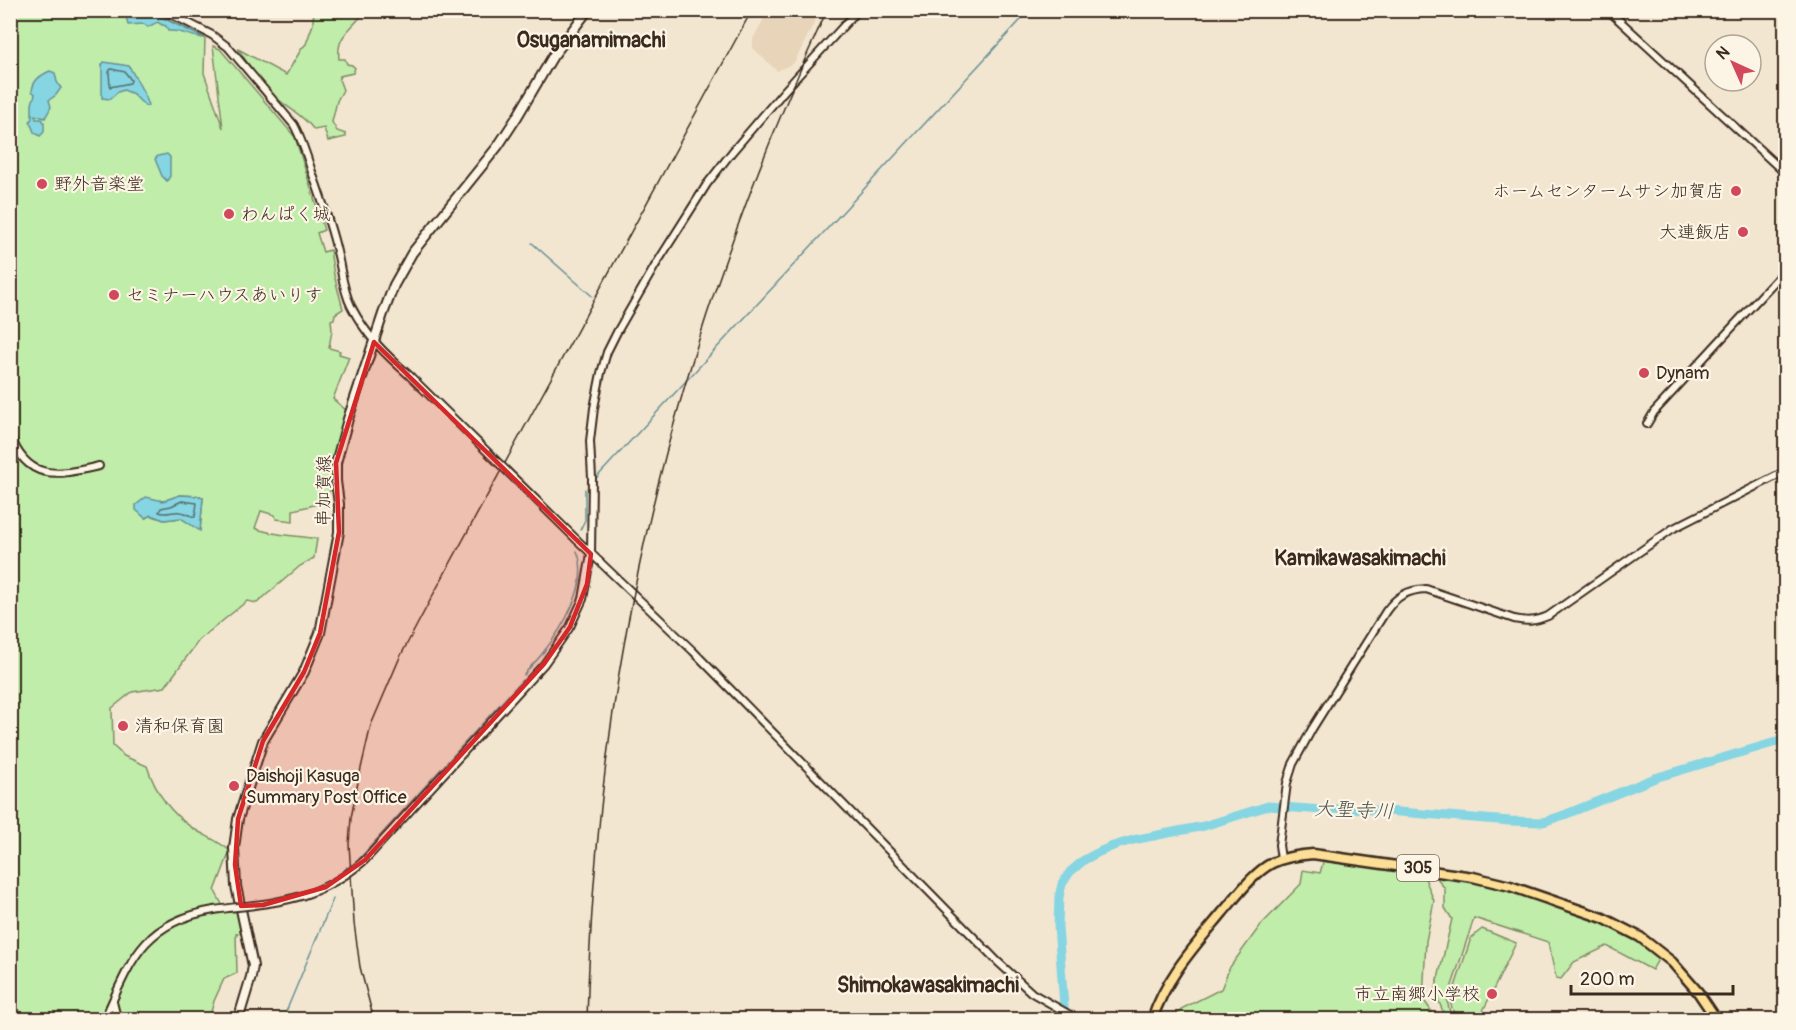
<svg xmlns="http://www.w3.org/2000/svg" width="1796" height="1030" font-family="Pangolin,'Klee One',sans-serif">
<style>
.built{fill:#e8d4b9}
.green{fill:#c0edaa;stroke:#7e8c64;stroke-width:1.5;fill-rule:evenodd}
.water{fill:#85d5e2;stroke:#679194;stroke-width:1.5}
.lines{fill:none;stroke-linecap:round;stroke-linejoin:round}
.shore{stroke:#596e6c;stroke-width:1.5}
.stream{stroke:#679194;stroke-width:1.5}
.river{stroke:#85d5e2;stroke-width:9}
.tertiary-casing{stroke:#3b2a1e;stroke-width:10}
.secondary-casing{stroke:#3b2a1e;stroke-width:12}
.trunk-casing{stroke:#3b2a1e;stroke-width:13}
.tertiary{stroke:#fcf5e5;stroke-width:6}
.secondary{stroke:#fcf5e5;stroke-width:8}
.trunk{stroke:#fcde96;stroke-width:8}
.rail{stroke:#3b2a1e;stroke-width:1.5}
.tertiary-bridge-casing{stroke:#3b2a1e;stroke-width:10;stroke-linecap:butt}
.tertiary-bridge{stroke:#fcf5e5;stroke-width:6}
.marked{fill:#d62828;fill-opacity:0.2;stroke:#d62828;stroke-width:4.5;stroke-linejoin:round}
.poi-dot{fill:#d1495b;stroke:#fcf5e5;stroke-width:2}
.labels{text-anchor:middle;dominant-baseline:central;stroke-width:4.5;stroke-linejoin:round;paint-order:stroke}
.shield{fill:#fcf5e5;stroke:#75675a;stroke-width:1.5}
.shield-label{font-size:16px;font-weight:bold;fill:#3b2a1e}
.poi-label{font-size:18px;fill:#3b2a1e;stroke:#fcf5e5;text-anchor:start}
.street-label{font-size:18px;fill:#3b2a1e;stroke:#fcf5e5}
.water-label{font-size:20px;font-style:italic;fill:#4e554f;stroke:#fcf5e5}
.quarter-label{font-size:21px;font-weight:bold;fill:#3b2a1e;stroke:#fcf5e5}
</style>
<rect width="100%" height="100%" fill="#f3e6d1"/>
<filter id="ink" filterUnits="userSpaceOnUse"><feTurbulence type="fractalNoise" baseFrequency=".0167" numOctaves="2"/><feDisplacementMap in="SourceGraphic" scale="12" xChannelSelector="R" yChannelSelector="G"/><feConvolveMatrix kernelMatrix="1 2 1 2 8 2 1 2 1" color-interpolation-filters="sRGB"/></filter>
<g filter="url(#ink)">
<path class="built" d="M 768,11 L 820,11 L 794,63 L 777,71 L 753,48 L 753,39 Z"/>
<g class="green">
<path d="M 10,11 L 151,11 L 205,38 L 204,73 L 223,128 L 213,46 L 220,49 L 295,137 L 324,230 L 317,233 L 323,252 L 330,250 L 334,275 L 343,309 L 335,314 L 334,319 L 331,320 L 332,330 L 329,348 L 340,351 L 339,354 L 349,357 L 333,399 L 347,411 L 332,462 L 332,489 L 314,505 L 293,510 L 293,521 L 276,519 L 275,515 L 261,511 L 255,528 C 273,536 296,535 317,539 L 314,558 L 300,566 L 257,603 L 247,601 L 199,640 L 165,687 L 132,692 L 112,708 L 113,746 L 124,756 L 147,766 C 155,791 171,814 194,829 C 205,836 219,841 230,851 L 215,891 L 226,912 L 237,911 L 243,933 L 236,934 L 237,973 L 224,979 L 214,1001 L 209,1019 L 11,1019 ZM 180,495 L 200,496 L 203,498 L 200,530 L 181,518 L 164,520 L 150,515 L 146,518 L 136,505 L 146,498 L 163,501 Z"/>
<path d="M 316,11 L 365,11 C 353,29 336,34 339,59 L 345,59 L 347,64 L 352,65 L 355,68 L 353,73 L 340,76 L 339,79 L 343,90 L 337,101 L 332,122 L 337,131 L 346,134 L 346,137 L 328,141 L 324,128 L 314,130 C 303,114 283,106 270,92 C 257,79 248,63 238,49 L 286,75 L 302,48 L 306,44 L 313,24 L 313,17 Z"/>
<path d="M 1324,859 L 1371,867 L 1423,873 L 1434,901 L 1426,941 L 1423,999 L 1437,1019 L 1176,1020 L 1181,1009 L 1221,989 L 1230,967 L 1260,926 L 1301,884 L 1303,870 L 1320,873 Z"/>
<path d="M 1435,875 L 1504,885 L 1601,919 L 1660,956 L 1652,970 L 1607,946 L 1574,962 L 1561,979 L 1556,978 L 1548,942 L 1474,918 L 1447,1001 L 1452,1019 L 1446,1019 L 1435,992 L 1452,919 L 1445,908 L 1445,889 Z"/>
<path d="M 1482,929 L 1516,943 L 1479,1019 L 1456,1019 L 1450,1002 L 1471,938 Z"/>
</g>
<g class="water">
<path d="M 130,11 L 149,11 L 204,38 C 190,37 183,30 168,31 L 166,26 C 153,23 164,19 148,27 L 144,24 L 128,25 L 126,16 Z"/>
<path d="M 104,62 L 129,66 L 146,97 L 148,106 L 145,106 L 133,94 L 124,90 L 118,92 L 110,99 L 102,98 L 102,65 Z"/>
<path d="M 50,71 L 55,73 L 57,82 L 61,88 L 56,95 L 49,100 L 51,107 L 45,118 L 35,115 L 36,119 L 42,119 L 44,122 L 44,132 L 40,136 L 34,132 L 30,122 L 32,118 L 32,104 L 35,94 L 32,91 C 33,80 41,75 50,71 Z"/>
<path d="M 167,154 L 170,157 L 170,176 L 167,181 L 162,176 L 155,159 L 158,156 Z"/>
<path d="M 180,495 L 198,496 L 203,498 L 200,531 L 181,518 L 164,520 L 151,515 L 145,518 L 136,510 L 136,505 L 146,497 L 163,501 Z"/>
</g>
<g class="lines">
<g class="shore">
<path d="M 111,69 L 125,72 L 131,80 L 130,83 L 110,87 L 109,72 Z"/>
<path d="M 182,501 L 197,503 L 195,517 C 190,516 186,512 180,512 C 172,511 166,515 159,512 L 161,508 L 171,506 Z"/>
</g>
<g class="stream">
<path d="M 532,243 L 592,296"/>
<path d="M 597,477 L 1030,10"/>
<path d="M 580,530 L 585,520 L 585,489"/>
<path d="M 524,675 C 529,667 537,661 542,654 C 562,629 591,584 577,551"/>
<path d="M 359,859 L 522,680"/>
<path d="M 343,873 L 347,867"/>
<path d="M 283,1019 L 333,899"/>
</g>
<path class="river" d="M 1065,1020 L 1058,926 L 1059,897 L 1062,884 L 1070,872 L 1084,860 L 1099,852 L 1113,846 L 1133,840 L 1204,826 L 1268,806 L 1323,810 L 1350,808 L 1510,821 L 1543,822 L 1564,815 L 1655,778 L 1786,739"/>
<g class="tertiary-casing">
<g id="tertiary">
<path d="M 163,10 L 212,35 L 228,47 L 294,125 C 302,140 307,156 312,172 C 322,200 332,228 338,256 C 342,273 343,290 351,306 C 367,337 385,354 410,376"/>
<path d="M 1608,10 L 1786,174"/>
<path d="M 1647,424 L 1654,412 L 1786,269"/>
<path d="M 10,434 C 27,483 58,475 99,466"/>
<path d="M 577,540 L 693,651 L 998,962 L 1032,993 L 1079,1020"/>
<path d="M 1281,859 L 1279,845 L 1287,783 L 1293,764 L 1312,729 L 1386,611 C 1397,596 1407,590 1426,589 L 1514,619 C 1528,622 1536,621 1548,616 L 1672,529 L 1786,471"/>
<path d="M 365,860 L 544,664 L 570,627 L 583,599 L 591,554 L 592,478 L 590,441 L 594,408 L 601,373 L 607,352 L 617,332 L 655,266 L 707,184 L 732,152 L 785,90 L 858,10"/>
<path d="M 113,1002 L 116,1014 L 116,1020"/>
<path d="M 104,1020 C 131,960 143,922 214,910"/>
</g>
</g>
<g class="secondary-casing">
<path id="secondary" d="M 238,1020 L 251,977 L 253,966 L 236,886 L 234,848 L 238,819 L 263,741 L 304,672 L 320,633 L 339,532 L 339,504 L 336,481 L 336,463 L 348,419 L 383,314 L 394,285 L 412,253 L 498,146 L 517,117 L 553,56 L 588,10"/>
</g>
<g class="trunk-casing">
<path id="trunk" d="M 1152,1020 C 1166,977 1195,946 1223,912 C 1238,895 1252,874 1272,863 C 1285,857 1299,855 1313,854 L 1473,877 L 1510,886 L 1603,918 L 1640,937 L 1672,962 L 1698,992 L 1717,1020"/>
</g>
<use href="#tertiary" class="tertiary"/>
<use href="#secondary" class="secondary"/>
<use href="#trunk" class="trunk"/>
<g class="rail">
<path d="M 374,1020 L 360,967 L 354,923 L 349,844 L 351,818 L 359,777 L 371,725 L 400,657 L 433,595 L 752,10"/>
<path d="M 587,1020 C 591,873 606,726 636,582 C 676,384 743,193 827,10"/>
</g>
<g class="tertiary-bridge-casing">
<g id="tertiary-bridge">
<path d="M 410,376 L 577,540"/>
<path d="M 214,910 C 274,902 315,903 365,860"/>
</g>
</g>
<use href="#tertiary-bridge" class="tertiary-bridge"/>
</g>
</g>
<path class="marked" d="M 374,342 L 591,554 L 587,584 L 570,627 L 544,664 L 365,860 L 326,887 L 263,905 L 241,906 L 235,865 L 238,819 L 263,741 L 304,672 L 320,633 L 339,532 L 336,463 Z"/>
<g class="poi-dot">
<circle cx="42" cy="184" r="6"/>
<circle cx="1736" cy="191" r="6"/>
<circle cx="229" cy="214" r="6"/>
<circle cx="1743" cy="232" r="6"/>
<circle cx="114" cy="295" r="6"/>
<circle cx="1644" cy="373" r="6"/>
<circle cx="123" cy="726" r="6"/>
<circle cx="234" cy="786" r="6"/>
<circle cx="1492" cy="994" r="6"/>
</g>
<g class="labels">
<rect class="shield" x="1397" y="855" width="42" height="26" rx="4.5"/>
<g class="shield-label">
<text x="1418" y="868">305</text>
</g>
<g class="poi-label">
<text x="54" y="184">野外音楽堂</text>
<text x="1724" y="191" text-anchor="end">ホームセンタームサシ加賀店</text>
<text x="241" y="214">わんぱく城</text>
<text x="1731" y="232" text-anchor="end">大連飯店</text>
<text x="126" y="295">セミナーハウスあいりす</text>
<text x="1656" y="373">Dynam</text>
<text x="135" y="726">清和保育園</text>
<text x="246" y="776">Daishoji Kasuga<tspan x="246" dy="21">Summary Post Office</tspan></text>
<text x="1480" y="994" text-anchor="end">市立南郷小学校</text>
</g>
<g class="street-label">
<text transform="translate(324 491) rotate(-89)">串加賀線</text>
</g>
<g class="water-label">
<text transform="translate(1354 810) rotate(2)">大聖寺川</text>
</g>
<g class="quarter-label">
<text x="591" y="40">Osuganamimachi</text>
<text x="1360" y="558">Kamikawasakimachi</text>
<text x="928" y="985">Shimokawasakimachi</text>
</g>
</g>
<rect width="1796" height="1030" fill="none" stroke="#fcf5e5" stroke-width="36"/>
<rect x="18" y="18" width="1760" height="994" fill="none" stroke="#3b2a1e" stroke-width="2" filter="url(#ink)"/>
<g transform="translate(1733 63) rotate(315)"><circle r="28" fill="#fcf5e5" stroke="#afa495" stroke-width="1.5"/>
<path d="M0-4.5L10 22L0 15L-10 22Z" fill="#d1495b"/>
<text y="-9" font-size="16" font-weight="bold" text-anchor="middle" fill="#3b2a1e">N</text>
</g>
<path d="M1571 985v9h162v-9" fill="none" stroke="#3b2a1e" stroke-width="3"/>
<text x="1580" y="985" font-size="18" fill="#3b2a1e" stroke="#fcf5e5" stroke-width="4.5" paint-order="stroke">200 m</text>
</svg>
